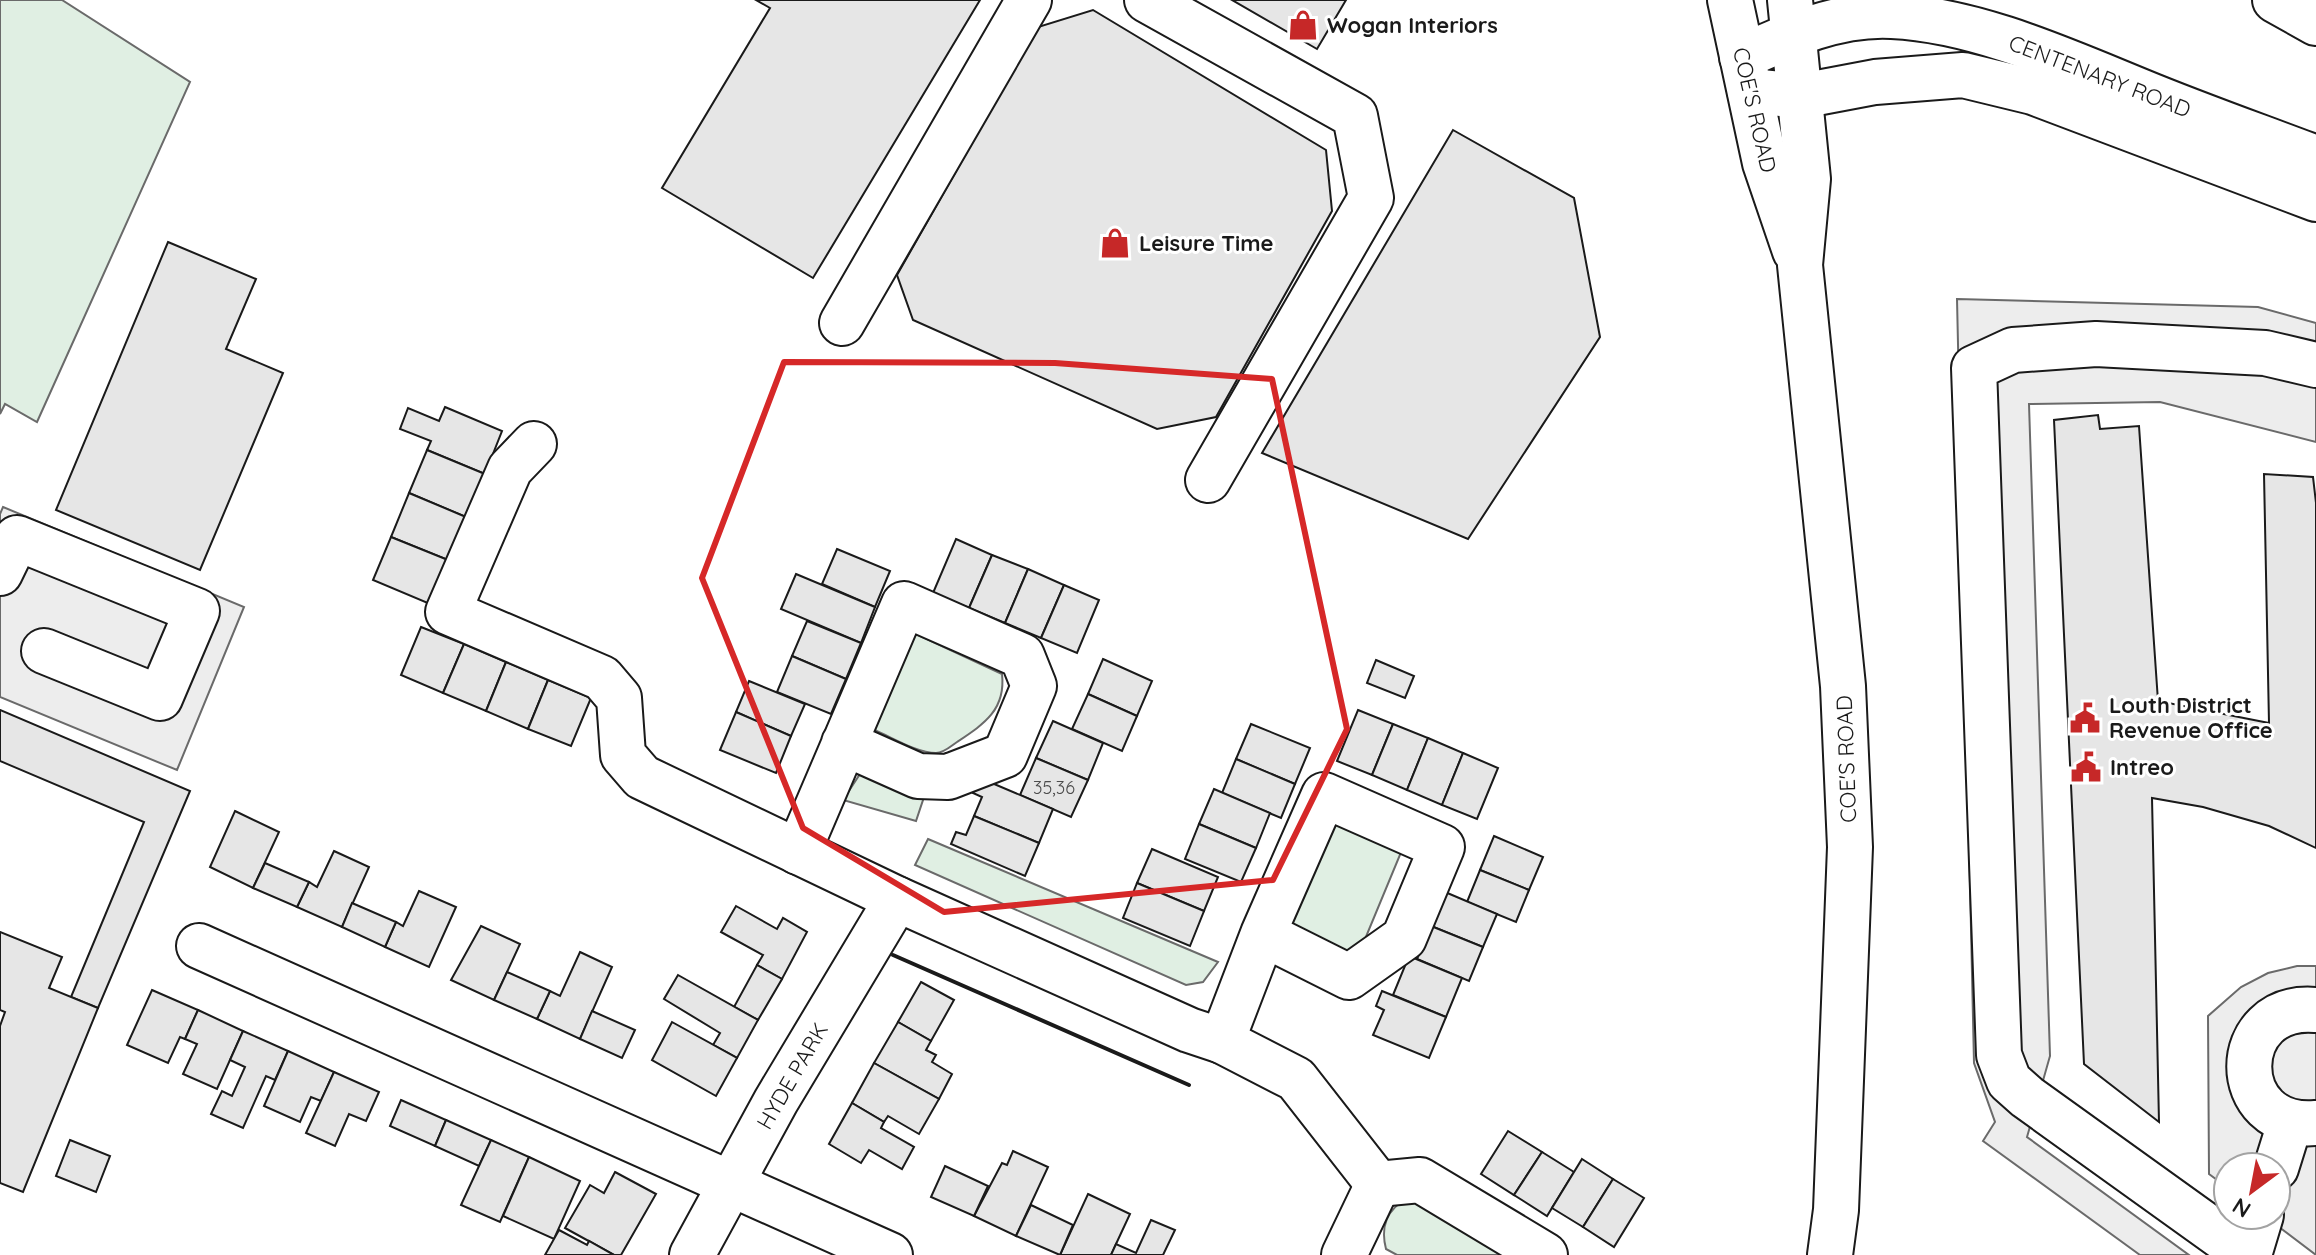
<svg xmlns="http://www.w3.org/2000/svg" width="2316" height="1255" font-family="Quicksand,sans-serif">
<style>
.green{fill:#e0efe3;stroke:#6a6a6a;stroke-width:2}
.parking{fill:#ededed;stroke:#6a6a6a;stroke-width:2}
.building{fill:#e6e6e6;stroke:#1a1a1a;stroke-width:2}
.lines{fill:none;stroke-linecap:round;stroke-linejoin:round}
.minor-casing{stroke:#1a1a1a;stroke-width:48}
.major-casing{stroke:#1a1a1a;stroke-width:48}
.minor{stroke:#fff;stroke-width:44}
.major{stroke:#fff;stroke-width:44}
.wall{stroke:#1a1a1a;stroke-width:4}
.marked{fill:none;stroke:#d62828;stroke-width:6;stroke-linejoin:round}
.labels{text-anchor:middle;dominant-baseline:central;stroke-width:6;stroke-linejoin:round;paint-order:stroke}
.number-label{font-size:18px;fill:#4d4d4d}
.poi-label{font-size:22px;font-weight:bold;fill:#1a1a1a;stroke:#fff;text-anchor:start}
.street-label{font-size:22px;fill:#1a1a1a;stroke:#fff}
</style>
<rect width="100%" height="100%" fill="#fff"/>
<g class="green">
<path d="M 0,0 L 62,0 L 190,82 L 37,422 L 5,404 L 0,414 Z"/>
<path d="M 907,634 L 916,634 L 1002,674 C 1006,710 984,724 957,742 C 951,746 944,753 936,753 C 916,753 890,736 872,729 Z"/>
<path d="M 860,774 L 918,790 L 923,800 L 916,821 L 843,800 Z"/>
<path d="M 1330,815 L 1402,850 L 1363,944 L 1347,951 L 1291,927 L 1285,912 Z"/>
<path d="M 928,839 L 1218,962 L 1203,982 L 1186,985 L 915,865 Z"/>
<path d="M 1407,1198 L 1515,1255 L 1397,1255 L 1386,1249 C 1380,1226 1387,1210 1407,1198 Z"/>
</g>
<g class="parking">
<path d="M 1957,299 L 2258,307 L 2316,323 L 2316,442 L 2160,402 L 2029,404 L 2050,1056 L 2027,1137 L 2189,1255 L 2140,1255 L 1983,1141 L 1995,1122 L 1974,1063 Z"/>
<path d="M 3,507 L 244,607 L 177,770 L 0,697 L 0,514 Z"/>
<path d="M 2297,966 L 2316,966 L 2316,1255 L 2263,1215 L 2276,1215 L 2276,1167 L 2228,1167 L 2228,1188 L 2209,1174 L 2208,1016 L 2241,987 L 2268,973 Z"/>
</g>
<g class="building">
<path d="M 756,0 L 980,0 L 813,278 L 662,188 L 770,8 Z"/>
<path d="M 1232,0 L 1346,0 L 1317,49 Z"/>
<path d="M 1093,10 L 1326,150 L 1332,211 L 1216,417 L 1157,429 L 913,320 L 897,275 L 1038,27 Z"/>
<path d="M 1453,130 L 1574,198 L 1600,337 L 1468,539 L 1262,453 Z"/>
<path d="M 168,242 L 256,279 L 226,349 L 283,373 L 200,570 L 56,510 Z"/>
<path d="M 445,407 L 502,431 L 485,474 L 427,450 L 431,441 L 400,429 L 408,408 L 439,421 Z"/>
<path d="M 2098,415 L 2100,429 L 2139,426 L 2158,701 L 2269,723 L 2264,474 L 2313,477 L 2316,503 L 2316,848 L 2269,826 L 2203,807 L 2152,798 L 2159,1122 L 2084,1064 L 2054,420 Z"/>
<path d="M 427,450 L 485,474 L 466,517 L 409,493 Z"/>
<path d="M 409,493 L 466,517 L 448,560 L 391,537 Z"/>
<path d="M 391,537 L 448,560 L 430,604 L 373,580 Z"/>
<path d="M 956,539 L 992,555 L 969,608 L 933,593 Z"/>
<path d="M 837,549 L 890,571 L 875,607 L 822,584 Z"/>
<path d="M 992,555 L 1028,569 L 1005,623 L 969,608 Z"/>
<path d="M 1028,569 L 1064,585 L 1041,638 L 1005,623 Z"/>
<path d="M 796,574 L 875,607 L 861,643 L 781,609 Z"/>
<path d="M 1064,585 L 1099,600 L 1077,653 L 1041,638 Z"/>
<path d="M 807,621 L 861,643 L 846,679 L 792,656 Z"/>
<path d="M 421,627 L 464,644 L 443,693 L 401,675 Z"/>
<path d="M 464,644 L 506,662 L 486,711 L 443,693 Z"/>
<path d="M 792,656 L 846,679 L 831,714 L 777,692 Z"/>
<path d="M 1103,659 L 1152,681 L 1137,716 L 1088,694 Z"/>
<path d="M 1376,660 L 1414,676 L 1405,698 L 1367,683 Z"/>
<path d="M 506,662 L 548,680 L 528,729 L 486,711 Z"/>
<path d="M 548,680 L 591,698 L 571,746 L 528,729 Z"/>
<path d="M 749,681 L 805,704 L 791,736 L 736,712 Z"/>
<path d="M 1088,694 L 1137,716 L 1122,751 L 1072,729 Z"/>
<path d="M 0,710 L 190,791 L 98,1008 L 71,997 L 144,822 L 0,761 Z"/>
<path d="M 1358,710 L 1393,724 L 1372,775 L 1337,761 Z"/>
<path d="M 736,712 L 791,736 L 776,773 L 720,750 Z"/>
<path d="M 1053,721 L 1103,743 L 1088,780 L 1036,758 Z"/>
<path d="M 1251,724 L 1310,748 L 1295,784 L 1236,759 Z"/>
<path d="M 1393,724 L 1428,738 L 1407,790 L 1372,775 Z"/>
<path d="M 1428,738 L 1463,753 L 1442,805 L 1407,790 Z"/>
<path d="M 1463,753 L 1498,768 L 1477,819 L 1442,805 Z"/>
<path d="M 1036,758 L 1088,780 L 1071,817 L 1020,795 Z"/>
<path d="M 1236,759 L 1295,784 L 1281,818 L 1222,793 Z"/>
<path d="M 980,778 L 1053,809 L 1039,843 L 974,816 L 982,797 L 973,793 Z"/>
<path d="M 1214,789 L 1270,813 L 1256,848 L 1199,824 Z"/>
<path d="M 235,811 L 279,832 L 253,888 L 210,867 Z"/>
<path d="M 974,816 L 1039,843 L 1025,876 L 951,844 L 956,832 L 966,835 Z"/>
<path d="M 1199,824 L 1256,848 L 1241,882 L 1185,859 Z"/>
<path d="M 1494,836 L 1543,857 L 1529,890 L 1480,870 Z"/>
<path d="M 1152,849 L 1218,877 L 1204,911 L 1137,883 Z"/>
<path d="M 334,851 L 369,867 L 342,927 L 297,907 L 309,882 L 317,887 Z"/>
<path d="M 265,863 L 309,882 L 297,907 L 253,888 Z"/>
<path d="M 1480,870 L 1529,890 L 1516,922 L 1467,902 Z"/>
<path d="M 1137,883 L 1204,911 L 1190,946 L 1123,918 Z"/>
<path d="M 419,891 L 456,907 L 429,967 L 385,947 L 396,922 L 403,926 Z"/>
<path d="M 1445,892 L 1497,914 L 1483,947 L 1431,926 Z"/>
<path d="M 352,903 L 396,922 L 385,947 L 342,927 Z"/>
<path d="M 736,906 L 777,929 L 783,918 L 807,932 L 782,979 L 757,965 L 763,955 L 721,932 Z"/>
<path d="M 481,926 L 520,944 L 494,1000 L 451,980 Z"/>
<path d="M 1431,926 L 1483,947 L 1469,981 L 1417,959 Z"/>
<path d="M 0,932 L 62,957 L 49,988 L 98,1008 L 23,1192 L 0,1183 L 0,1026 L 5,1012 L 0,1010 Z"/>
<path d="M 580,952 L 612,967 L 580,1039 L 537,1019 L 550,991 L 560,996 Z"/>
<path d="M 1409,956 L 1462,978 L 1446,1017 L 1393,995 Z"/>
<path d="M 757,965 L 782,979 L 758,1020 L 734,1007 Z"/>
<path d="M 507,972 L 550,991 L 537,1019 L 494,1000 Z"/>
<path d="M 678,975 L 758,1020 L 737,1058 L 713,1045 L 720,1033 L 664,999 Z"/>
<path d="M 921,982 L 954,1000 L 931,1041 L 898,1022 Z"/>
<path d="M 152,990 L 198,1010 L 185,1039 L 180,1037 L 168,1063 L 127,1045 Z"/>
<path d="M 1382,991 L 1446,1017 L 1429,1058 L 1373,1035 L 1384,1010 L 1376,1006 Z"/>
<path d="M 198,1010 L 243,1031 L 217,1089 L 183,1074 L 197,1044 L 185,1039 Z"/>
<path d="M 592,1011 L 635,1030 L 622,1058 L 580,1039 Z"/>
<path d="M 672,1022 L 737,1058 L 716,1096 L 652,1060 Z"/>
<path d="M 898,1022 L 931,1041 L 926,1050 L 936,1055 L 932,1062 L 952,1074 L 939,1099 L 874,1063 Z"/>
<path d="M 243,1031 L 288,1051 L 275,1080 L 266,1076 L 243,1128 L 211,1114 L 222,1091 L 232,1096 L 245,1067 L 230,1060 Z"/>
<path d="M 288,1051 L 334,1072 L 321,1101 L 311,1097 L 300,1122 L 264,1106 Z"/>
<path d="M 874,1063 L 939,1099 L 919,1134 L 888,1116 L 884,1122 L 852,1103 Z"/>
<path d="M 334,1072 L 379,1092 L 366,1121 L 349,1114 L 335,1146 L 306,1133 Z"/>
<path d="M 401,1100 L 446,1120 L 435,1146 L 390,1126 Z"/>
<path d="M 852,1103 L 884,1122 L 881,1128 L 914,1147 L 902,1169 L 869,1150 L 861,1163 L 829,1144 Z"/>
<path d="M 446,1120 L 491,1140 L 479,1166 L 435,1146 Z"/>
<path d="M 1508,1131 L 1542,1152 L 1514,1195 L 1481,1174 Z"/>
<path d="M 70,1140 L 110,1156 L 96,1192 L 56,1176 Z"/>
<path d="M 491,1140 L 529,1157 L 500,1222 L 461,1205 Z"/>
<path d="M 1013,1151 L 1048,1167 L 1016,1236 L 974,1216 L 1002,1163 L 1007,1165 Z"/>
<path d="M 1542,1152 L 1574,1172 L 1547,1216 L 1514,1195 Z"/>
<path d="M 529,1157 L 580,1181 L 554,1239 L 503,1216 Z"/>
<path d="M 1582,1159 L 1613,1179 L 1583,1227 L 1552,1208 Z"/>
<path d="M 945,1166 L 988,1186 L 974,1216 L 931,1197 Z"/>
<path d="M 615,1172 L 656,1194 L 621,1255 L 614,1255 L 565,1228 L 590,1185 L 604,1193 Z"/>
<path d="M 1613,1179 L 1644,1198 L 1614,1247 L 1583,1227 Z"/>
<path d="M 1088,1194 L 1130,1214 L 1116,1244 L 1111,1255 L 1060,1255 Z"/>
<path d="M 1031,1205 L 1073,1225 L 1060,1255 L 1016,1236 Z"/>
<path d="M 1151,1220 L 1175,1230 L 1163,1255 L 1111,1255 L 1116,1244 L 1136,1253 Z"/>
<path d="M 559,1230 L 587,1245 L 589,1241 L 614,1255 L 545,1255 Z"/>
</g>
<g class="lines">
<g class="minor-casing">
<g id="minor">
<path d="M 1147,0 L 1355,116 L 1371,198 L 1208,480"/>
<path d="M 2275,0 L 2316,23"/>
<path d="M 1742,57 C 1790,35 1839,13 1892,16 C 1976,20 2064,60 2140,91 C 2198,115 2258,136 2316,158"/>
<path d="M 1750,91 L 1801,96 L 1875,82 L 1963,75 L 2033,92 L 2316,199"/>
<path d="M 842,323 L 1029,0"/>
<path d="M 534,444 L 510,469 L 448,612 L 602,678 L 619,698 L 623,755 L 642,777 L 897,899 L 1189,1030 L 1222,1041 L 1296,1079 L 1378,1184"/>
<path d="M 0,573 L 17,538 L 197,611 L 160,698 L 44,651"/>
<path d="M 798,852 L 904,604 L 1022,656 L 1034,686 L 1005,755 L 948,777 L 918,776 L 844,743"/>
<path d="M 199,946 L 890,1255"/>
<path d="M 2316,1010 C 2227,1002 2227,1131 2316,1123"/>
<path d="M 1222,1041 L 1263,934 L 1349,977 L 1404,938 L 1442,847 L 1324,795 L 1263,934"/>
<path d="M 2276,1168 L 2290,1123"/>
<path d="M 1378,1184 L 1420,1180 L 1545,1255"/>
<path d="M 692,1255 L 776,1101 L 897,899"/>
<path d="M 1344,1255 L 1378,1184"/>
<path d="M 2247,1255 L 2027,1097 L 2009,1081 L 1999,1055 L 1974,368 L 2013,350 L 2096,344 L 2265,353 L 2316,365"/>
<path d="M 2249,1255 L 2261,1215"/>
</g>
</g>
<g class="major-casing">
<g id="major">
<path d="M 1730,0 L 1765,163 L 1795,251"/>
<path d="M 1790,0 L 1808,179 L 1800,265 L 1843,686 L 1850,847 L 1836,1210 L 1830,1255"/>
</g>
</g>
<use href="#minor" class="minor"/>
<use href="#major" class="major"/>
<path class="wall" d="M 893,955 L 1189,1085"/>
</g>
<path class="marked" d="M 784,362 L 1055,363 L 1272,379 L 1347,729 L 1273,880 L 944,912 L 803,828 L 702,578 Z"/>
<defs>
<g id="shop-bare" transform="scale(2.4)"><path d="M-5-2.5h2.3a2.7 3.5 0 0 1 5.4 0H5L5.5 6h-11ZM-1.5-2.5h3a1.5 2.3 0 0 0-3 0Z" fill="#c62828" stroke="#fff" stroke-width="2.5" paint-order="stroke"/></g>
<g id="civic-bare" transform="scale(2.4)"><path d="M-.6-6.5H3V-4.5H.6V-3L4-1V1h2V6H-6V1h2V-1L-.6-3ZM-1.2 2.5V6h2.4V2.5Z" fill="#c62828" stroke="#fff" stroke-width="2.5" paint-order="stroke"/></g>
</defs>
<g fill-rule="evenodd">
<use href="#shop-bare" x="1303" y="25"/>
<use href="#shop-bare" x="1115" y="243"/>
<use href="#civic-bare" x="2085" y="718"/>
<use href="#civic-bare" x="2086" y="767"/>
</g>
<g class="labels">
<g class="number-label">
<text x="1054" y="787">35,36</text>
</g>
<g class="poi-label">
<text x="1327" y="25">Wogan Interiors</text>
<text x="1139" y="243">Leisure Time</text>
<text x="2109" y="705">Louth District<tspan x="2109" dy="25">Revenue Office</tspan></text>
<text x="2110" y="767">Intreo</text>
</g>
<g class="street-label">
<text transform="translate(2100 76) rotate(21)">CENTENARY ROAD</text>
<text transform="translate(1755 110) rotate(77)">COE'S ROAD</text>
<text transform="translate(1846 759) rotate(-92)">COE'S ROAD</text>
<text transform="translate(792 1076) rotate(-60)">HYDE PARK</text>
</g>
</g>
<g transform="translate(2252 1191) rotate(212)"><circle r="38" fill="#ffffff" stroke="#a3a3a3" stroke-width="2"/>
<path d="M0-6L14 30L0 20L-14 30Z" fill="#c62828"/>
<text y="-12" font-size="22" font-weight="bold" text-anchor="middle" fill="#1a1a1a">N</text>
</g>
</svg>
